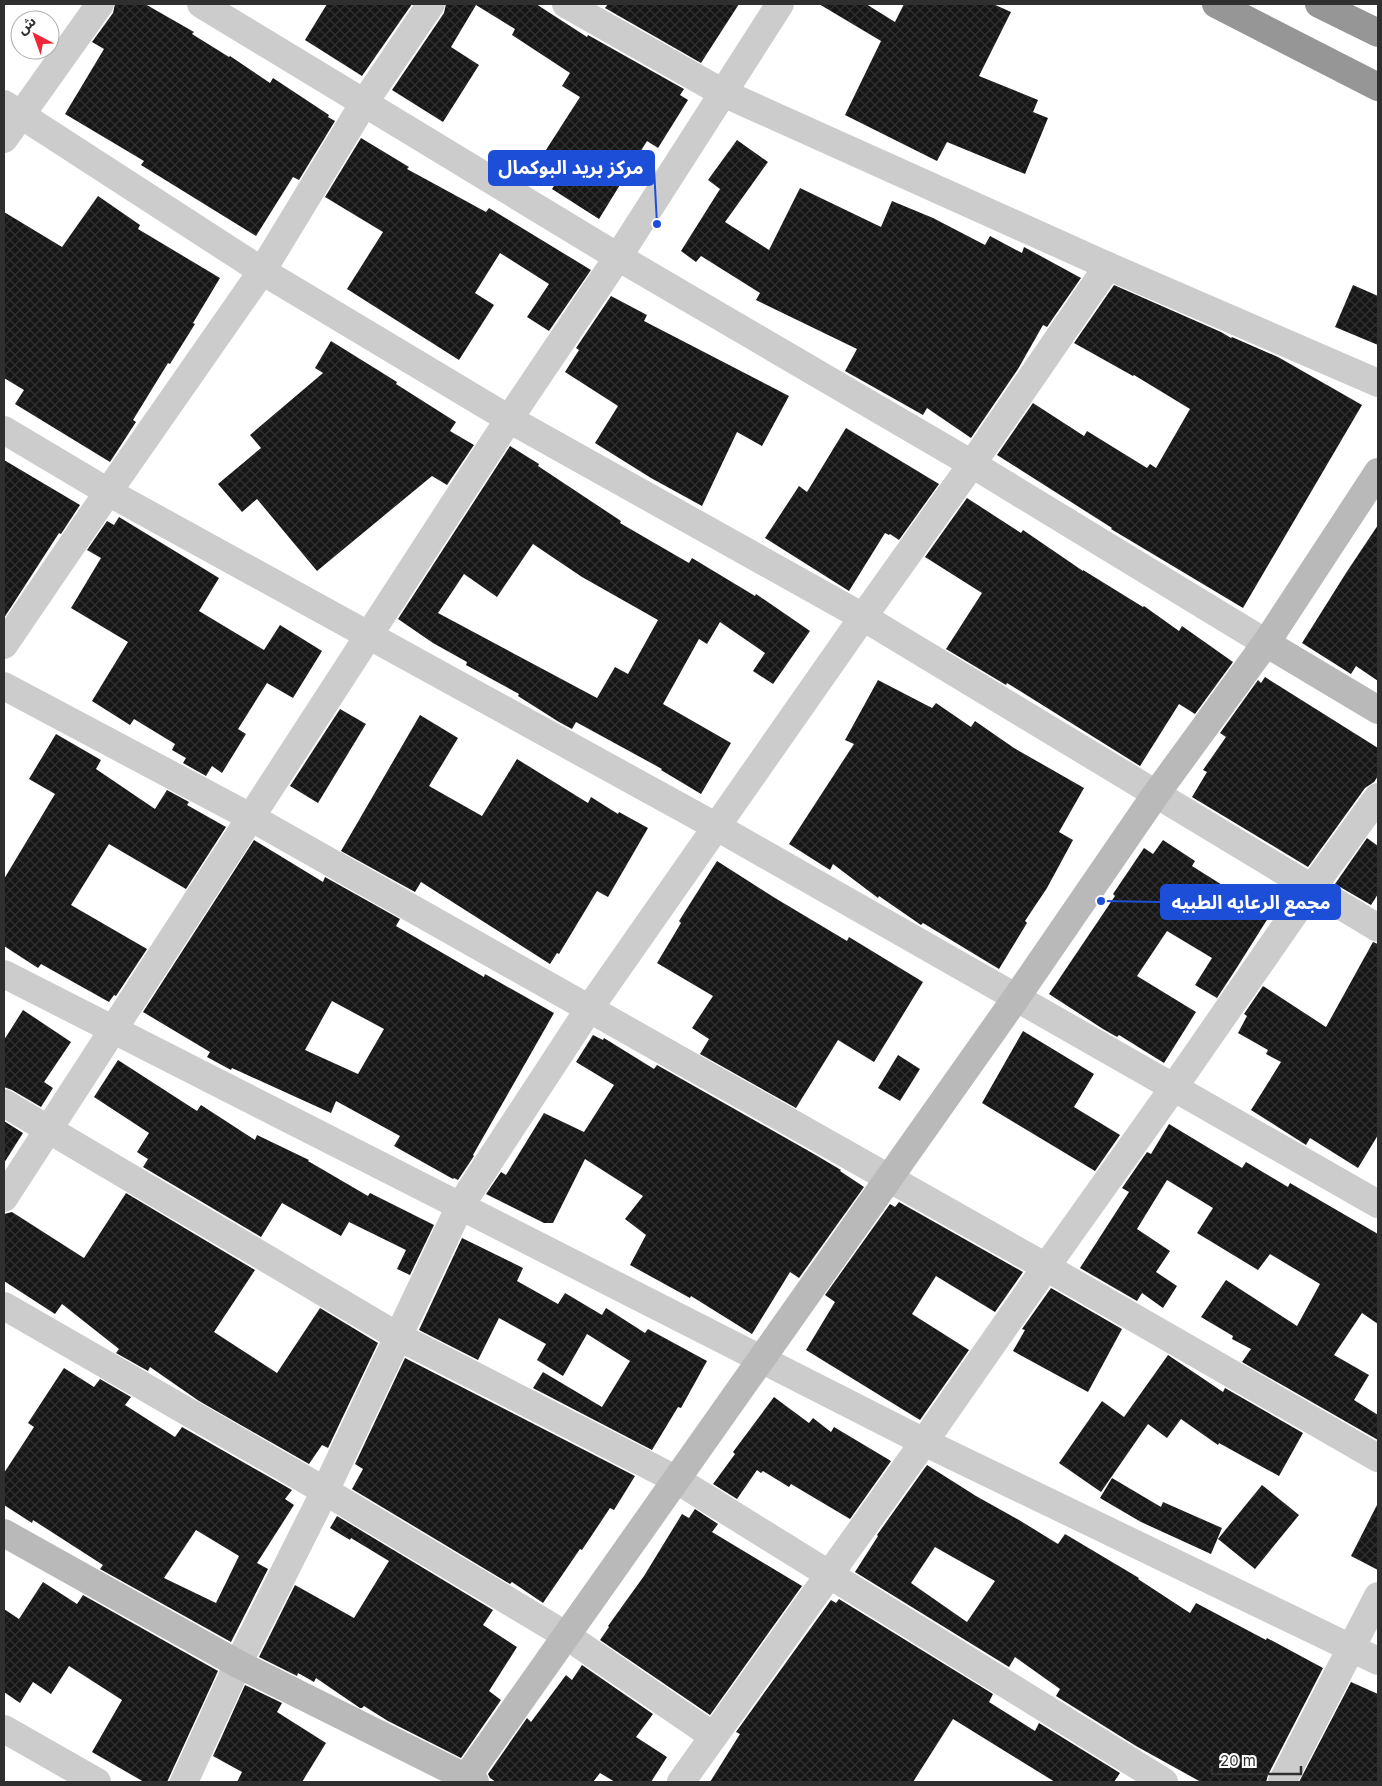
<svg xmlns="http://www.w3.org/2000/svg" width="1382" height="1786" font-family="Inter,'Noto Sans Arabic',sans-serif">
<style>
.building{fill:url(#building-cross-hatch);fill-rule:evenodd}
.lines{fill:none;stroke-linecap:round;stroke-linejoin:round}
.street{stroke:#ccc;stroke-width:28}
.secondary{stroke:#b9b9b9;stroke-width:28}
.highway{stroke:#969696;stroke-width:28}
.leader{fill:none;stroke:#1d4ed8;stroke-width:2}
.callout-dot{fill:#1d4ed8;stroke:#fff;stroke-width:2}
.callout{fill:#1d4ed8;stroke:#1d4ed8;stroke-width:2}
.callout-label{font-size:19px;text-anchor:middle;font-weight:bold;fill:#fff}
</style>
<defs>
<pattern id="building-cross-hatch" width="8" height="8" patternUnits="userSpaceOnUse" patternTransform="scale(1.25)"><rect width="8" height="8" fill="#161616"/><path d="M0 0l8 8M0 8l8-8" fill="none" stroke="#303030"/></pattern>
</defs>
<rect width="100%" height="100%" fill="#fff"/>
<g class="building">
<path d="M 115,4 L 145,4 L 194,32 L 192,34 L 229,57 L 230,56 L 270,83 L 273,78 L 329,115 L 328,117 L 335,121 L 299,180 L 293,177 L 256,236 L 141,165 L 144,161 L 65,114 L 104,49 L 92,42 L 113,13 Z"/>
<path d="M 327,4 L 412,4 L 362,76 L 305,40 Z"/>
<path d="M 446,4 L 536,4 L 587,37 L 588,35 L 684,89 L 680,95 L 688,100 L 658,148 L 647,141 L 599,219 L 552,189 L 557,181 L 535,167 L 580,97 L 562,86 L 570,73 L 512,35 L 515,29 L 476,5 L 451,47 L 479,65 L 443,122 L 392,90 L 444,13 Z"/>
<path d="M 608,4 L 739,4 L 701,63 L 605,8 Z"/>
<path d="M 819,4 L 866,4 L 895,22 L 904,4 L 993,4 L 1011,12 L 979,76 L 1038,100 L 1033,112 L 1048,118 L 1025,174 L 947,142 L 937,161 L 845,115 L 881,41 Z"/>
<path d="M 361,138 L 409,167 L 407,169 L 486,212 L 489,208 L 591,270 L 549,331 L 527,317 L 549,284 L 500,253 L 475,293 L 494,305 L 459,360 L 347,289 L 383,232 L 325,197 Z"/>
<path d="M 737,140 L 768,162 L 725,222 L 769,250 L 800,188 L 881,227 L 892,201 L 933,218 L 985,245 L 990,236 L 1022,253 L 1024,247 L 1081,278 L 1047,327 L 1043,325 L 1018,369 L 971,438 L 927,408 L 923,415 L 845,371 L 857,349 L 756,300 L 760,293 L 701,256 L 696,262 L 681,251 L 720,189 L 708,180 Z"/>
<path d="M 98,196 L 140,225 L 138,229 L 220,278 L 193,323 L 195,324 L 170,364 L 168,363 L 133,420 L 136,422 L 110,462 L 15,404 L 24,390 L 4,378 L 4,212 L 62,247 Z"/>
<path d="M 1114,285 L 1221,332 L 1231,338 L 1232,337 L 1278,357 L 1362,405 L 1243,608 L 1111,529 L 1112,528 L 997,455 L 1033,403 L 1084,436 L 1087,431 L 1147,468 L 1150,464 L 1156,468 L 1190,409 L 1134,375 L 1133,376 L 1074,343 Z"/>
<path d="M 1353,285 L 1378,296 L 1378,345 L 1335,327 Z"/>
<path d="M 611,296 L 647,315 L 644,321 L 789,396 L 762,446 L 737,432 L 702,506 L 651,478 L 595,443 L 618,406 L 565,372 L 579,350 L 576,348 Z"/>
<path d="M 331,341 L 397,382 L 396,384 L 456,422 L 450,431 L 474,445 L 447,485 L 432,476 L 317,571 L 257,499 L 242,512 L 218,484 L 261,448 L 250,435 L 323,373 L 315,368 Z"/>
<path d="M 846,428 L 939,484 L 899,540 L 890,534 L 889,535 L 885,533 L 849,591 L 765,538 L 799,486 L 807,492 Z"/>
<path d="M 510,446 L 539,464 L 538,466 L 621,521 L 620,523 L 689,563 L 692,558 L 755,596 L 756,594 L 810,631 L 773,684 L 753,671 L 765,653 L 720,622 L 707,644 L 699,639 L 663,704 L 731,743 L 701,794 L 661,770 L 662,769 L 576,722 L 572,729 L 559,722 L 518,696 L 519,694 L 466,665 L 467,662 L 433,643 L 398,619 ZM 533,544 L 582,577 L 658,620 L 628,674 L 615,667 L 597,698 L 438,613 L 464,574 L 497,597 Z"/>
<path d="M 4,460 L 80,505 L 61,534 L 59,533 L 4,618 Z"/>
<path d="M 967,498 L 1021,533 L 1023,530 L 1083,571 L 1083,570 L 1143,607 L 1144,606 L 1179,631 L 1182,626 L 1233,662 L 1195,714 L 1179,704 L 1140,766 L 1007,683 L 1006,685 L 946,649 L 982,593 L 925,557 Z"/>
<path d="M 119,517 L 219,578 L 199,611 L 264,650 L 280,625 L 322,651 L 293,698 L 267,683 L 238,729 L 246,734 L 222,773 L 212,766 L 206,776 L 183,763 L 186,758 L 172,750 L 175,744 L 134,719 L 130,725 L 92,701 L 128,642 L 71,608 L 101,558 L 87,550 L 107,521 L 114,525 Z"/>
<path d="M 1378,525 L 1378,681 L 1356,666 L 1351,674 L 1302,643 L 1346,573 Z"/>
<path d="M 1265,677 L 1378,748 L 1378,776 L 1374,782 L 1365,788 L 1308,867 L 1192,797 L 1207,772 L 1203,770 L 1226,737 L 1220,733 L 1258,680 L 1261,683 Z"/>
<path d="M 878,680 L 932,708 L 936,703 L 971,727 L 975,721 L 1014,748 L 1084,788 L 1059,832 L 1073,840 L 1047,888 L 1025,921 L 1027,923 L 999,969 L 923,923 L 921,925 L 879,896 L 878,898 L 833,864 L 830,870 L 789,844 L 854,744 L 845,740 Z"/>
<path d="M 340,709 L 366,724 L 318,803 L 290,786 Z"/>
<path d="M 420,715 L 458,738 L 429,786 L 482,816 L 517,759 L 588,803 L 591,797 L 618,814 L 619,812 L 648,828 L 608,897 L 597,891 L 559,954 L 557,953 L 550,964 L 421,882 L 415,892 L 341,851 Z"/>
<path d="M 56,734 L 101,760 L 96,769 L 155,809 L 167,790 L 189,802 L 187,805 L 226,827 L 186,889 L 109,844 L 71,905 L 147,949 L 116,996 L 114,995 L 109,1002 L 41,964 L 38,968 L 4,946 L 4,879 L 55,794 L 29,779 Z"/>
<path d="M 1367,838 L 1378,846 L 1378,894 L 1371,905 L 1335,884 Z"/>
<path d="M 254,840 L 323,882 L 325,877 L 400,919 L 396,926 L 484,977 L 485,974 L 554,1013 L 473,1155 L 474,1156 L 458,1180 L 454,1178 L 453,1179 L 394,1146 L 400,1136 L 336,1101 L 331,1113 L 232,1068 L 231,1070 L 207,1057 L 210,1052 L 143,1012 ZM 332,1001 L 384,1029 L 358,1074 L 305,1050 Z"/>
<path d="M 1163,840 L 1195,861 L 1192,866 L 1270,915 L 1236,969 L 1217,998 L 1195,985 L 1212,958 L 1167,931 L 1137,976 L 1196,1012 L 1164,1063 L 1119,1035 L 1117,1037 L 1103,1029 L 1049,994 L 1115,896 L 1113,894 L 1144,848 L 1153,854 Z"/>
<path d="M 717,861 L 775,898 L 847,941 L 849,937 L 923,982 L 874,1062 L 838,1040 L 796,1108 L 700,1054 L 709,1039 L 692,1028 L 713,996 L 657,963 L 681,923 L 679,921 Z"/>
<path d="M 1373,942 L 1378,944 L 1378,1135 L 1358,1168 L 1310,1138 L 1306,1145 L 1251,1110 L 1281,1062 L 1266,1054 L 1268,1050 L 1238,1033 L 1247,1016 L 1244,1014 L 1263,986 L 1326,1027 Z"/>
<path d="M 23,1010 L 71,1042 L 44,1082 L 53,1088 L 41,1107 L 12,1090 L 4,1087 L 4,1040 Z"/>
<path d="M 1023,1031 L 1094,1074 L 1074,1107 L 1120,1135 L 1095,1171 L 982,1103 Z"/>
<path d="M 593,1035 L 603,1040 L 604,1038 L 654,1069 L 657,1065 L 814,1154 L 841,1170 L 840,1171 L 864,1187 L 799,1278 L 790,1272 L 752,1334 L 691,1296 L 690,1298 L 630,1265 L 646,1235 L 625,1219 L 643,1196 L 585,1159 L 553,1223 L 544,1223 L 486,1194 L 501,1172 L 506,1175 L 544,1113 L 584,1132 L 614,1085 L 576,1062 Z"/>
<path d="M 898,1055 L 920,1069 L 900,1101 L 878,1088 Z"/>
<path d="M 118,1060 L 197,1111 L 201,1105 L 255,1140 L 257,1135 L 309,1160 L 308,1161 L 368,1196 L 370,1193 L 434,1225 L 410,1275 L 397,1269 L 406,1250 L 349,1222 L 341,1236 L 282,1203 L 261,1237 L 143,1167 L 148,1159 L 137,1152 L 149,1133 L 94,1097 Z"/>
<path d="M 4,1121 L 23,1133 L 4,1163 Z"/>
<path d="M 1169,1124 L 1242,1168 L 1246,1162 L 1288,1187 L 1290,1183 L 1378,1234 L 1378,1324 L 1362,1313 L 1334,1355 L 1369,1375 L 1354,1400 L 1378,1415 L 1378,1440 L 1242,1362 L 1251,1349 L 1232,1339 L 1233,1336 L 1201,1317 L 1226,1280 L 1297,1326 L 1320,1284 L 1270,1254 L 1258,1270 L 1197,1233 L 1213,1208 L 1167,1180 L 1137,1229 L 1170,1251 L 1156,1272 L 1177,1286 L 1163,1308 L 1142,1293 L 1137,1301 L 1080,1268 L 1129,1192 L 1122,1188 L 1147,1152 L 1151,1154 Z"/>
<path d="M 126,1193 L 255,1270 L 214,1332 L 277,1373 L 320,1308 L 378,1343 L 328,1448 L 322,1445 L 309,1464 L 199,1401 L 150,1367 L 148,1371 L 116,1353 L 119,1349 L 62,1304 L 55,1314 L 4,1281 L 4,1214 L 12,1212 L 84,1258 Z"/>
<path d="M 899,1202 L 1023,1272 L 995,1312 L 936,1276 L 912,1314 L 969,1350 L 920,1420 L 806,1350 L 835,1302 L 825,1295 L 890,1204 L 895,1207 Z"/>
<path d="M 462,1238 L 523,1268 L 517,1281 L 558,1304 L 565,1293 L 602,1315 L 606,1308 L 645,1333 L 648,1329 L 707,1361 L 681,1408 L 678,1407 L 652,1450 L 533,1388 L 543,1372 L 602,1407 L 630,1361 L 587,1334 L 563,1376 L 537,1360 L 546,1344 L 499,1318 L 478,1360 L 419,1330 Z"/>
<path d="M 1051,1288 L 1122,1329 L 1088,1392 L 1013,1351 L 1025,1330 L 1022,1329 Z"/>
<path d="M 1168,1355 L 1223,1392 L 1225,1388 L 1303,1433 L 1279,1476 L 1219,1443 L 1218,1445 L 1181,1419 L 1167,1438 L 1148,1424 L 1101,1492 L 1059,1463 L 1102,1401 L 1124,1417 Z"/>
<path d="M 405,1358 L 635,1476 L 614,1510 L 610,1508 L 582,1550 L 580,1549 L 543,1603 L 512,1582 L 510,1584 L 352,1489 L 363,1469 L 355,1464 Z"/>
<path d="M 64,1368 L 94,1387 L 100,1379 L 131,1397 L 125,1405 L 175,1437 L 182,1427 L 292,1490 L 285,1499 L 294,1505 L 257,1563 L 268,1569 L 231,1642 L 100,1569 L 103,1565 L 33,1520 L 32,1523 L 4,1505 L 4,1473 L 34,1427 L 28,1423 ZM 196,1530 L 239,1556 L 216,1603 L 164,1578 Z"/>
<path d="M 774,1397 L 809,1423 L 813,1418 L 831,1432 L 834,1427 L 891,1461 L 850,1519 L 791,1484 L 789,1487 L 763,1471 L 761,1473 L 757,1470 L 737,1499 L 713,1484 L 735,1454 L 733,1452 Z"/>
<path d="M 927,1465 L 976,1496 L 1019,1520 L 1058,1544 L 1065,1534 L 1139,1578 L 1138,1579 L 1190,1613 L 1196,1603 L 1266,1640 L 1267,1638 L 1323,1668 L 1268,1775 L 1266,1782 L 1201,1782 L 1136,1746 L 1056,1696 L 1060,1689 L 1015,1657 L 1009,1667 L 855,1572 L 878,1536 L 877,1535 ZM 935,1547 L 995,1581 L 967,1622 L 911,1583 Z"/>
<path d="M 1112,1478 L 1161,1507 L 1163,1502 L 1222,1528 L 1211,1554 L 1141,1522 L 1100,1498 Z"/>
<path d="M 1262,1485 L 1299,1515 L 1255,1569 L 1218,1539 Z"/>
<path d="M 1378,1503 L 1378,1570 L 1351,1556 Z"/>
<path d="M 695,1509 L 718,1524 L 712,1532 L 802,1586 L 710,1715 L 600,1640 L 609,1627 L 608,1626 L 644,1576 L 682,1514 L 689,1518 Z"/>
<path d="M 337,1516 L 493,1610 L 483,1625 L 517,1647 L 489,1691 L 501,1700 L 461,1758 L 388,1721 L 364,1706 L 362,1708 L 360,1708 L 316,1678 L 314,1682 L 298,1673 L 297,1676 L 259,1657 L 295,1585 L 354,1618 L 389,1561 L 351,1538 L 350,1540 L 330,1528 Z"/>
<path d="M 43,1582 L 77,1604 L 83,1595 L 218,1671 L 167,1782 L 144,1782 L 92,1752 L 122,1700 L 69,1666 L 51,1694 L 33,1682 L 20,1703 L 4,1692 L 4,1609 L 19,1619 Z"/>
<path d="M 839,1599 L 993,1694 L 989,1702 L 1035,1731 L 1039,1723 L 1120,1773 L 1114,1782 L 1055,1782 L 953,1719 L 913,1782 L 710,1782 L 740,1734 L 736,1732 L 831,1600 L 836,1603 Z"/>
<path d="M 582,1665 L 653,1714 L 636,1737 L 667,1757 L 651,1782 L 615,1782 L 600,1773 L 593,1782 L 496,1782 L 490,1778 L 488,1774 L 527,1718 L 531,1722 L 566,1675 L 572,1680 Z"/>
<path d="M 1351,1682 L 1378,1694 L 1378,1782 L 1299,1782 Z"/>
<path d="M 245,1685 L 282,1703 L 277,1712 L 326,1743 L 302,1782 L 237,1782 L 242,1772 L 213,1756 Z"/>
</g>
<g class="lines">
<g class="street">
<path d="M 201,4 L 618,257 L 972,464 L 1266,643"/>
<path d="M 566,4 L 723,93 L 1108,266 L 1378,383"/>
<path d="M 4,104 L 262,271 L 509,419 L 863,617 L 1378,928"/>
<path d="M 4,139 L 100,4"/>
<path d="M 4,430 L 108,492 L 717,827 L 1378,1204"/>
<path d="M 4,645 L 108,492 L 262,271 L 364,103 L 431,4"/>
<path d="M 4,686 L 252,818 L 1046,1267 L 1378,1458"/>
<path d="M 4,974 L 924,1442 L 1378,1661"/>
<path d="M 4,1103 L 399,1337 L 677,1480 L 1164,1782"/>
<path d="M 4,1198 L 509,419 L 618,257 L 780,4"/>
<path d="M 4,1306 L 325,1491 L 567,1636 L 713,1736"/>
<path d="M 4,1729 L 97,1782"/>
<path d="M 184,1782 L 238,1664 L 325,1491 L 460,1206 L 589,1009 L 863,617 L 972,464 L 1108,266"/>
<path d="M 681,1782 L 924,1442 L 1046,1267 L 1174,1087 L 1312,888 L 1378,797"/>
<path d="M 1282,1782 L 1378,1596"/>
</g>
<g class="secondary">
<path d="M 1266,643 L 1378,710"/>
<path d="M 4,1533 L 238,1664 L 475,1782"/>
<path d="M 463,1782 L 1016,998 L 1156,794 L 1266,643 L 1378,472"/>
</g>
<g class="highway">
<path d="M 1216,4 L 1378,87"/>
<path d="M 1319,4 L 1378,33"/>
</g>
</g>
<path class="leader" d="M657 224L654 168M1101 901L1161 902"/>
<g class="callout-dot">
<circle cx="657" cy="224" r="5"/>
<circle cx="1101" cy="901" r="5"/>
</g>
<g class="callout">
<rect x="489" y="151" width="165" height="34" rx="5"/>
<rect x="1161" y="885" width="179" height="34" rx="5"/>
</g>
<g class="callout-label">
<text x="571" y="174">مركز بريد البوكمال</text>
<text x="1251" y="909">مجمع الرعايه الطبيه</text>
</g>
<rect width="1382" height="1786" fill="none" stroke="#2f2f2f" stroke-width="10"/>
<g transform="translate(35 35) rotate(319)"><circle r="24" fill="#ffffff" stroke="#acacac"/>
<path d="M0-4L9 19L0 12L-9 19Z" fill="#f02637"/>
<text y="-8" font-size="14" font-weight="bold" text-anchor="middle" fill="#2f2f2f">ش</text>
</g>
<path d="M1212 1766v8h89v-8" fill="none" stroke="#2f2f2f" stroke-width="2.5"/>
<text x="1220" y="1766" font-size="15" fill="#2f2f2f" stroke="#ffffff" stroke-width="4" paint-order="stroke">20 m</text>
</svg>
